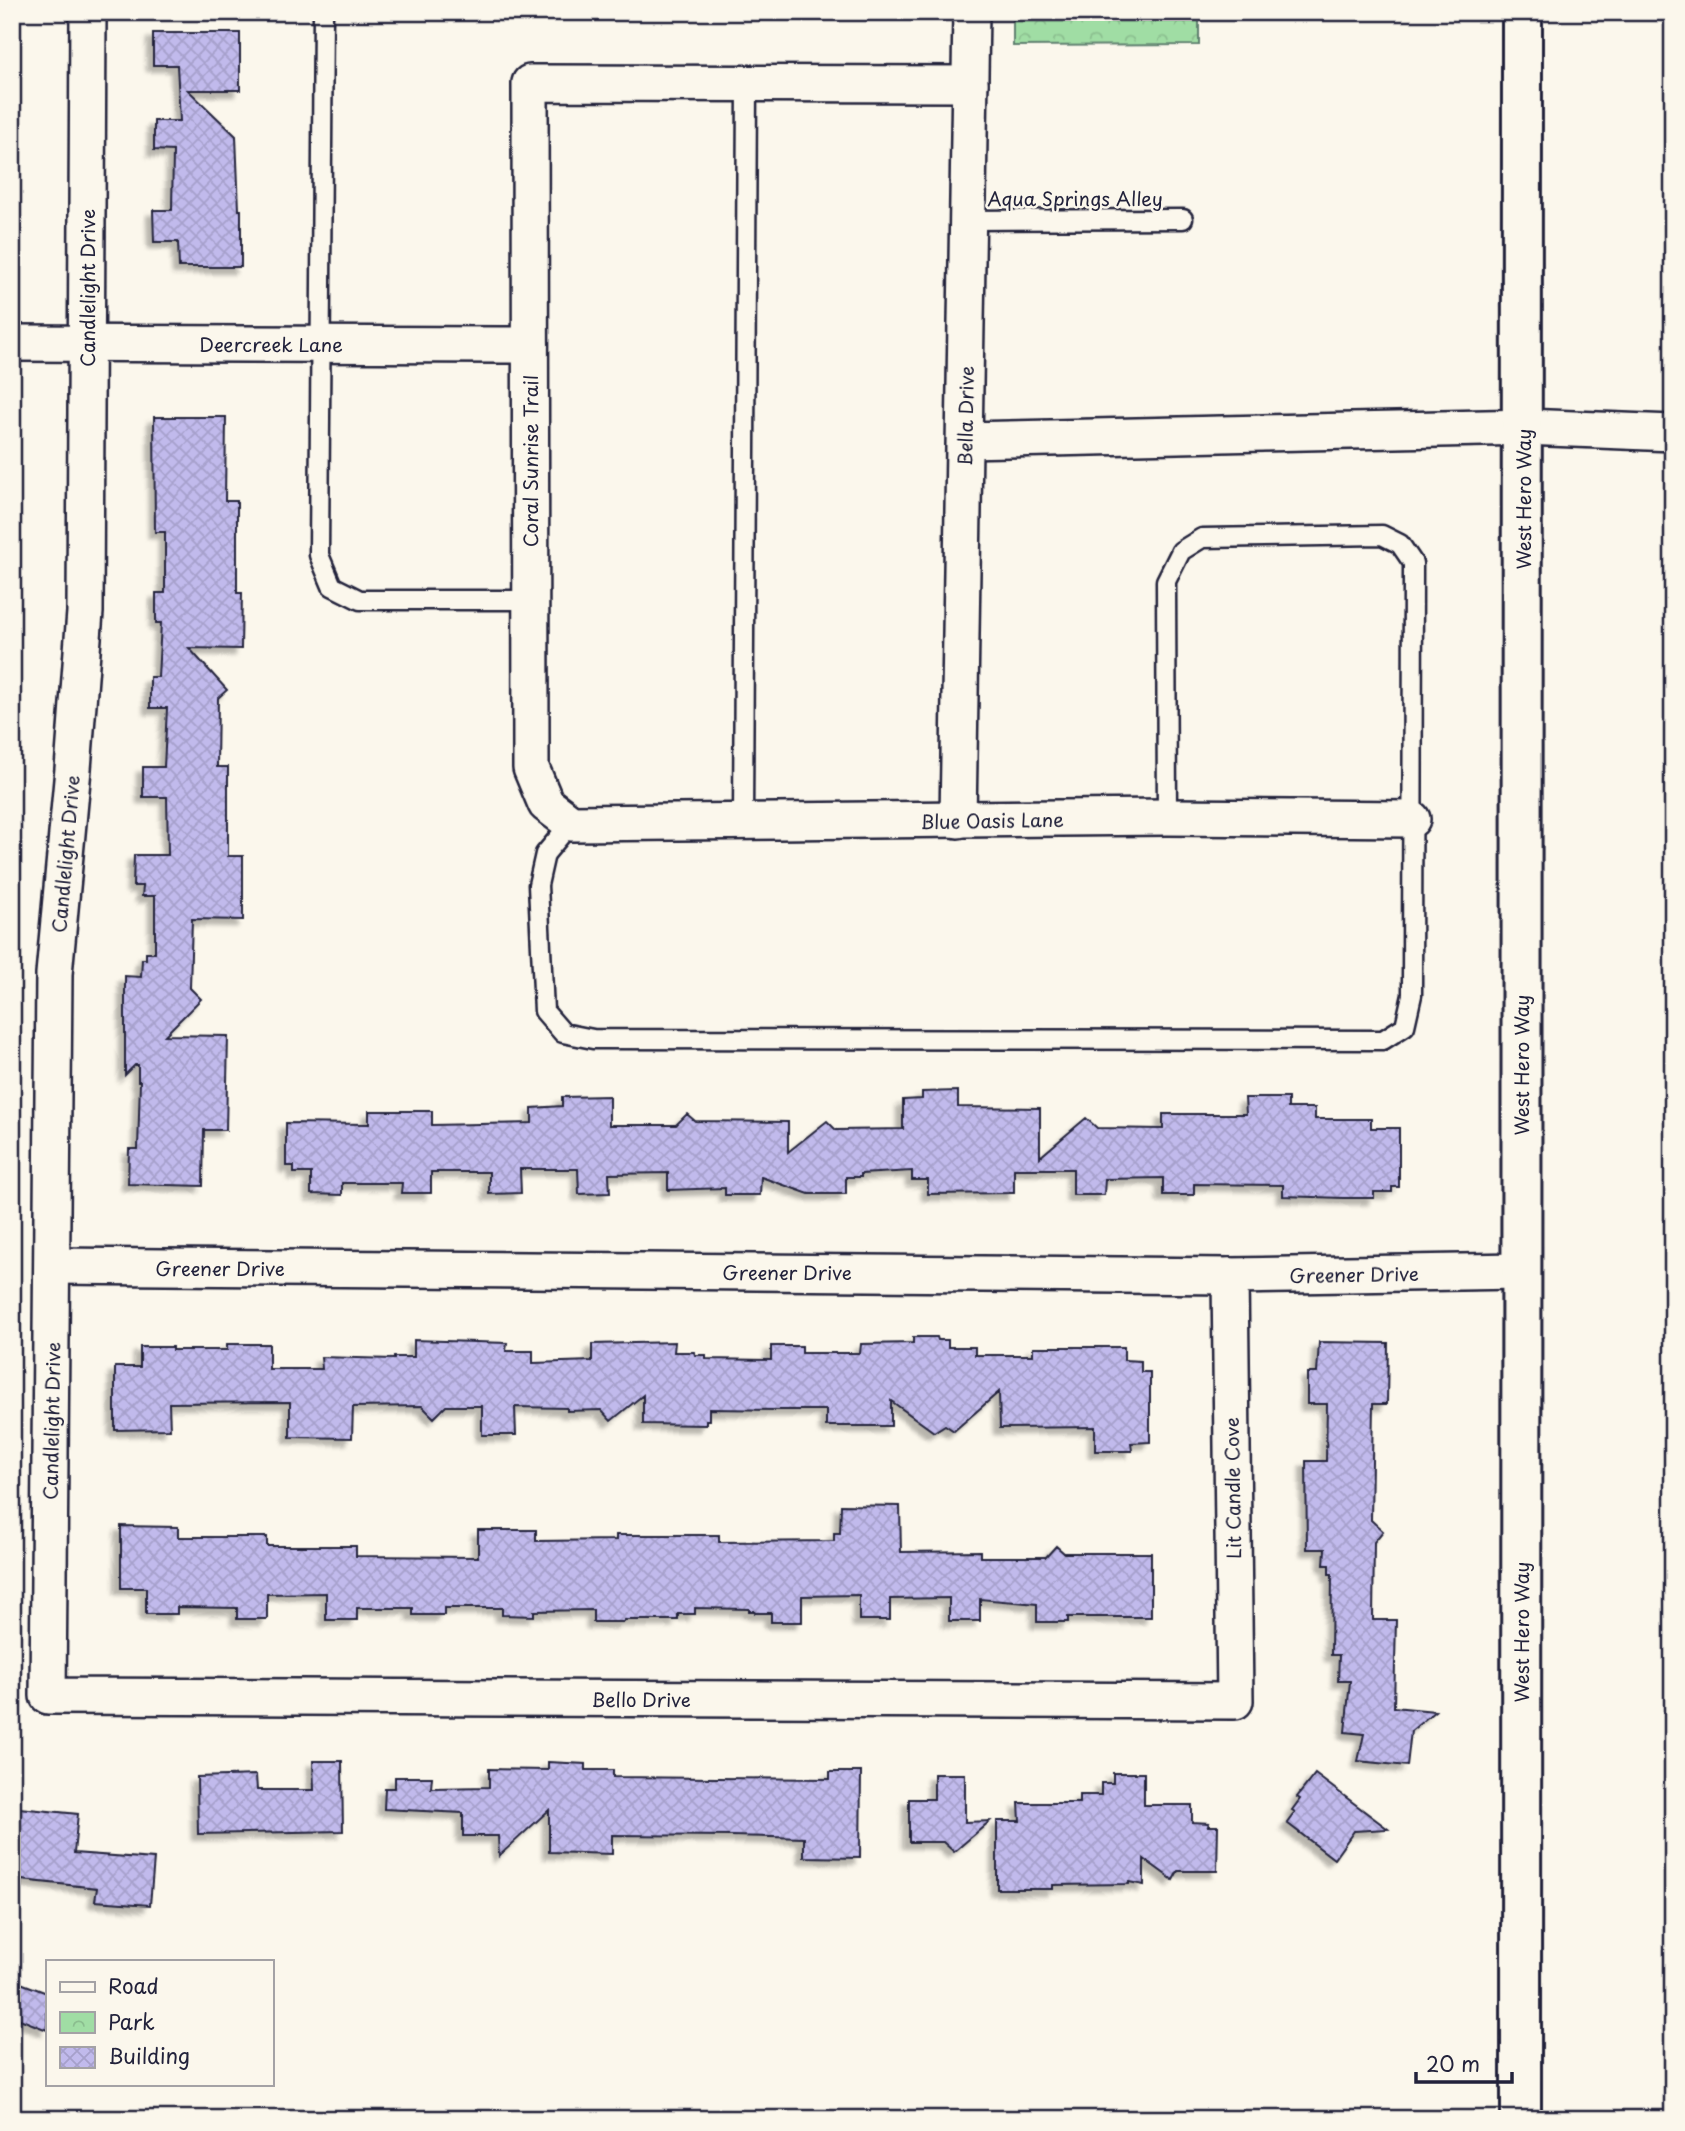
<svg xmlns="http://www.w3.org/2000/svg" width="1685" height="2131" font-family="'Playpen Sans',sans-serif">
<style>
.park{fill:url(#park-crowns);stroke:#618070;stroke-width:2}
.building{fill:url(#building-cross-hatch);stroke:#22223b;stroke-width:2;filter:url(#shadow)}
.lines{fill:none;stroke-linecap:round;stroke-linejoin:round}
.service-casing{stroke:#22223b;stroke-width:23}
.minor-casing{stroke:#22223b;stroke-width:40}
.secondary-casing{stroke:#22223b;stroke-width:44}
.service{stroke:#fbf7ec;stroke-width:18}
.minor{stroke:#fbf7ec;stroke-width:35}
.secondary{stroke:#fbf7ec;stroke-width:38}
.labels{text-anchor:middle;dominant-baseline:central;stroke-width:5;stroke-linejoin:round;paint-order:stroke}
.street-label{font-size:19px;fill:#22223b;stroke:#fbf7ec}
</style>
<defs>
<pattern id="park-crowns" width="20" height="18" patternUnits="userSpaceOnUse" patternTransform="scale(1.75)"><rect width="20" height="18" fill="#a0dda4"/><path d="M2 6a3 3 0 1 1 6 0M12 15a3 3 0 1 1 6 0" fill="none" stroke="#8abd8e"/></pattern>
<pattern id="building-cross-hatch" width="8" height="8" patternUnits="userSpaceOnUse" patternTransform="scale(1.75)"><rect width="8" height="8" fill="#c1baec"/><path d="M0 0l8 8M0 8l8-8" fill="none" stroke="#a6a0cb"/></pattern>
<filter id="shadow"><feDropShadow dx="-6" dy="6" stdDeviation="2" flood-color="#0004"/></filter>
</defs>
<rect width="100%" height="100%" fill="#fbf7ec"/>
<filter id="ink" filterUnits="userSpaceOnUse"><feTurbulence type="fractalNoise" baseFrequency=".0143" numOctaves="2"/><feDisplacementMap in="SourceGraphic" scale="14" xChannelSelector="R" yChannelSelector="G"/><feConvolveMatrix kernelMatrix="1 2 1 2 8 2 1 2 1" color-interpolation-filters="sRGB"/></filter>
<g filter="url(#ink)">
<path class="park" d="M 1013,12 L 1199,12 L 1199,45 L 1013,46 Z"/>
<g class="building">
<path d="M 153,33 L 240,33 L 240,90 L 188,90 L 236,136 L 239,210 L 241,210 L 241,267 L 179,267 L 178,242 L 154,242 L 153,210 L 172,210 L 173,151 L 154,150 L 154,121 L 180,121 L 177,65 L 153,65 Z"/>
<path d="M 154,417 L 226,417 L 225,501 L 237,501 L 237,593 L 242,593 L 241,649 L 189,648 L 227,690 L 218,698 L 217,767 L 228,767 L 228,856 L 243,856 L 243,920 L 192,919 L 190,988 L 201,999 L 165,1035 L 228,1036 L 226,1130 L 204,1130 L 203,1186 L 128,1184 L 129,1149 L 138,1149 L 140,1081 L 138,1081 L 138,1065 L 135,1065 L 125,1075 L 125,976 L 141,977 L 142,959 L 146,959 L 146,953 L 155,953 L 155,896 L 142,896 L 143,886 L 133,886 L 134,855 L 168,855 L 167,797 L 143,797 L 143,767 L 164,767 L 167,708 L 150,708 L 150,677 L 158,677 L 161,623 L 156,623 L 156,593 L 165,593 L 165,532 L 155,532 Z"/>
<path d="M 958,1091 L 958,1107 L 1040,1108 L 1040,1157 L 1086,1118 L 1097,1128 L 1163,1129 L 1163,1114 L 1246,1114 L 1245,1098 L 1288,1098 L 1288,1108 L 1315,1108 L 1315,1119 L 1371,1119 L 1371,1128 L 1399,1128 L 1399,1187 L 1392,1187 L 1392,1192 L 1374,1192 L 1374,1198 L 1343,1198 L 1283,1196 L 1283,1185 L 1194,1184 L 1194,1195 L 1163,1195 L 1163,1178 L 1105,1179 L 1104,1195 L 1073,1195 L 1073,1169 L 1014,1169 L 1014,1193 L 928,1194 L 928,1180 L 912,1180 L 912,1171 L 861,1174 L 861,1177 L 846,1177 L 846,1194 L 809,1194 L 761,1177 L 760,1195 L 725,1195 L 725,1188 L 668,1190 L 668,1173 L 609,1174 L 610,1193 L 579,1194 L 578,1169 L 520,1169 L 521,1193 L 489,1194 L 489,1172 L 431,1172 L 431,1193 L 401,1193 L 402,1183 L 342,1183 L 342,1195 L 311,1194 L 311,1173 L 294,1173 L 294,1166 L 286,1166 L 286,1123 L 369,1124 L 369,1111 L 432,1111 L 432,1125 L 532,1123 L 532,1108 L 562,1106 L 562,1097 L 609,1096 L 609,1125 L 676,1125 L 687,1114 L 695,1121 L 788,1122 L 788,1152 L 827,1121 L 836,1130 L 903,1129 L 903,1100 L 922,1099 L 922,1092 Z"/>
<path d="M 913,1337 L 937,1337 L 938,1340 L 948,1340 L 948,1347 L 975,1347 L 975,1355 L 1033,1355 L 1033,1347 L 1124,1347 L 1124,1360 L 1141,1361 L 1141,1372 L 1150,1372 L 1150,1442 L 1131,1443 L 1132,1451 L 1095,1451 L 1095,1427 L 1000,1428 L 999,1392 L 954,1431 L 945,1425 L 934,1432 L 891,1401 L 891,1426 L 826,1426 L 826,1410 L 778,1410 L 709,1409 L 709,1420 L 706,1420 L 706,1425 L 643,1424 L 643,1395 L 611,1421 L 601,1410 L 567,1411 L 567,1408 L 515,1407 L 516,1435 L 482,1435 L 482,1406 L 446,1406 L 434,1418 L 422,1406 L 353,1407 L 352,1438 L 290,1437 L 290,1402 L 169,1403 L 170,1429 L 115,1430 L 115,1367 L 140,1367 L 140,1347 L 172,1347 L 172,1350 L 227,1350 L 227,1344 L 269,1344 L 269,1369 L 322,1369 L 321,1357 L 394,1359 L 394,1357 L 414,1357 L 414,1340 L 507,1343 L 506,1351 L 533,1351 L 533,1363 L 592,1361 L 592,1344 L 675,1342 L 674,1352 L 694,1352 L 695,1355 L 706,1355 L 706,1359 L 771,1360 L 771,1346 L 802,1346 L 802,1353 L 860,1353 L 861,1344 L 913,1343 Z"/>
<path d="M 1319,1342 L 1388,1343 L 1387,1404 L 1373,1404 L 1371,1520 L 1383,1531 L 1374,1542 L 1373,1620 L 1396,1620 L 1394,1707 L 1435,1711 L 1411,1731 L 1407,1766 L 1358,1761 L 1364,1734 L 1345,1732 L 1350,1681 L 1338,1681 L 1339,1655 L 1331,1655 L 1332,1574 L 1329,1574 L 1329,1565 L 1324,1565 L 1325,1549 L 1307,1549 L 1306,1461 L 1326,1461 L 1327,1404 L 1307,1404 L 1307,1373 L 1317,1373 Z"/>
<path d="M 841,1505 L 900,1506 L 901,1552 L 980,1551 L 980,1557 L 1046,1557 L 1056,1546 L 1064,1553 L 1151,1553 L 1151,1617 L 1068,1617 L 1068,1622 L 1037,1622 L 1037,1604 L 980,1599 L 980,1621 L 949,1621 L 949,1598 L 890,1599 L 890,1620 L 859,1620 L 859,1595 L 802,1596 L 802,1622 L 771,1622 L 771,1613 L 755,1613 L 754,1611 L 749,1611 L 749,1609 L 695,1608 L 695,1614 L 678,1614 L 678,1620 L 624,1620 L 624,1622 L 593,1622 L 593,1610 L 534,1611 L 534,1616 L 502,1615 L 502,1608 L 444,1608 L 444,1615 L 413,1615 L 413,1608 L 357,1608 L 357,1620 L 326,1620 L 326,1593 L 267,1594 L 267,1619 L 237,1619 L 237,1608 L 177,1607 L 177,1614 L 146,1614 L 146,1588 L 121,1588 L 121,1526 L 178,1527 L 178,1537 L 267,1537 L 267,1546 L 356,1546 L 356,1556 L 478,1557 L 478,1530 L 536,1530 L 536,1541 L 616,1540 L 616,1535 L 719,1535 L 719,1542 L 834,1541 L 834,1533 L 840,1533 Z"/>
<path d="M 313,1761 L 342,1761 L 343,1831 L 198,1834 L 197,1777 L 256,1775 L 257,1790 L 314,1790 Z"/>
<path d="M 548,1762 L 586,1764 L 586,1770 L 613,1770 L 613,1777 L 830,1779 L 830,1772 L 861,1772 L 860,1858 L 804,1857 L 804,1838 L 731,1836 L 612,1835 L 612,1854 L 549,1852 L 549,1810 L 499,1856 L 498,1836 L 463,1836 L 463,1813 L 384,1809 L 385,1788 L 395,1788 L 395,1777 L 432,1777 L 431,1788 L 489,1787 L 489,1769 L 548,1770 Z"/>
<path d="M 1113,1773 L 1144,1773 L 1144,1805 L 1192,1805 L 1192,1822 L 1209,1823 L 1208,1826 L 1218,1826 L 1217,1871 L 1178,1871 L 1173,1880 L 1144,1859 L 1144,1885 L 1129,1882 L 1129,1884 L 1053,1885 L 1053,1889 L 997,1889 L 997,1821 L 1020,1821 L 1019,1803 L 1080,1803 L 1080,1795 L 1101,1795 L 1101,1783 L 1113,1783 Z"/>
<path d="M 934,1774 L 965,1774 L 965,1822 L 990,1821 L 954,1852 L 943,1842 L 909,1842 L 909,1799 L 934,1799 Z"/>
<path d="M 1315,1774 L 1388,1829 L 1354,1831 L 1334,1859 L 1287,1823 L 1295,1812 L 1292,1810 L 1300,1799 L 1297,1797 Z"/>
<path d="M 19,1808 L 78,1814 L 74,1853 L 154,1859 L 150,1905 L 95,1901 L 97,1888 L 12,1879 Z"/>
<path d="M 18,1982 L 47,1993 L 47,2030 L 12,2016 L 12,1997 Z"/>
</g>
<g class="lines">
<g class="service-casing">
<g id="service">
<path d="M 323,12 L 319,555 L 332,586 L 360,600 L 531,600"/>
<path d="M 968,220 L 1183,219"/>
<path d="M 743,822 L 747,84"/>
<path d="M 571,823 L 545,854 L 538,885 L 544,1011 L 563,1033 L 593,1039 L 1383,1040 L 1405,1026 L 1412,995 L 1413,563 L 1400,544 L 1382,535 L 1202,538 L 1181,551 L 1166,581 L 1167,817"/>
</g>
</g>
<g class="minor-casing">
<g id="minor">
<path d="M 88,12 L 85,612 L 73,769 L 54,974 L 48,1696 L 1235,1701 L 1230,1276"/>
<path d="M 970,84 L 530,83 L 531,768 L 546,804 L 571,823 L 1167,817 L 1412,819"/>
<path d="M 12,343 L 530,345"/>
<path d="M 965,440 L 1524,427 L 1673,433"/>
<path d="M 958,820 L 971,12"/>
<path d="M 53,1266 L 1230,1276 L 1521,1271"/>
</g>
</g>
<g class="secondary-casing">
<path id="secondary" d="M 1521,2119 L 1522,12"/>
</g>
<use href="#service" class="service"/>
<use href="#minor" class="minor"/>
<use href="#secondary" class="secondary"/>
</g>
</g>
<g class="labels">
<g class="street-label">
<text x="1075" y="198">Aqua Springs Alley</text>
<text transform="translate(87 288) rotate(-90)">Candlelight Drive</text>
<text x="271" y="344">Deercreek Lane</text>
<text transform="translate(965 416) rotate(-89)">Bella Drive</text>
<text transform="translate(530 461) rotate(-90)">Coral Sunrise Trail</text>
<text transform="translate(1523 499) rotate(-90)">West Hero Way</text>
<text transform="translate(992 820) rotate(-1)">Blue Oasis Lane</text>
<text transform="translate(65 854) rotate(-85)">Candlelight Drive</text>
<text transform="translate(1521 1065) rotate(-90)">West Hero Way</text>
<text x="220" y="1268">Greener Drive</text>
<text x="787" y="1272">Greener Drive</text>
<text transform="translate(1354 1274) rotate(-1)">Greener Drive</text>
<text transform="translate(51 1421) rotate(-89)">Candlelight Drive</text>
<text transform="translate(1232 1488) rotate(-91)">Lit Candle Cove</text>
<text transform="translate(1521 1632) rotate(-90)">West Hero Way</text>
<text x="641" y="1699">Bello Drive</text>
</g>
</g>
<rect width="1685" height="2131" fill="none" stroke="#fbf7ec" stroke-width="42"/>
<rect x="21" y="21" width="1643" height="2089" fill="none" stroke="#22223b" stroke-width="2.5" filter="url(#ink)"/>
<rect x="46" y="1960" width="228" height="126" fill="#fbf7ec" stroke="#a4a2a5" stroke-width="2"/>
<rect x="60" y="1982" width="35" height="10" fill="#fbf7ec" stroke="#a4a2a5" stroke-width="2"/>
<text x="108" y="1994" font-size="21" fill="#22223b">Road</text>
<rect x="60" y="2012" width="35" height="21" fill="url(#park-crowns)" stroke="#a4a2a5" stroke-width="2"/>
<text x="108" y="2030" font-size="21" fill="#22223b">Park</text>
<rect x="60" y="2047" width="35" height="21" fill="url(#building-cross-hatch)" stroke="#a4a2a5" stroke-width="2"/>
<text x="108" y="2064" font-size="21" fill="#22223b">Building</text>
<path d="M1416 2072v10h96v-10" fill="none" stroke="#22223b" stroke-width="3.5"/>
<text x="1426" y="2072" font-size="21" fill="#22223b" stroke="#fbf7ec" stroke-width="5" paint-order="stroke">20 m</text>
</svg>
